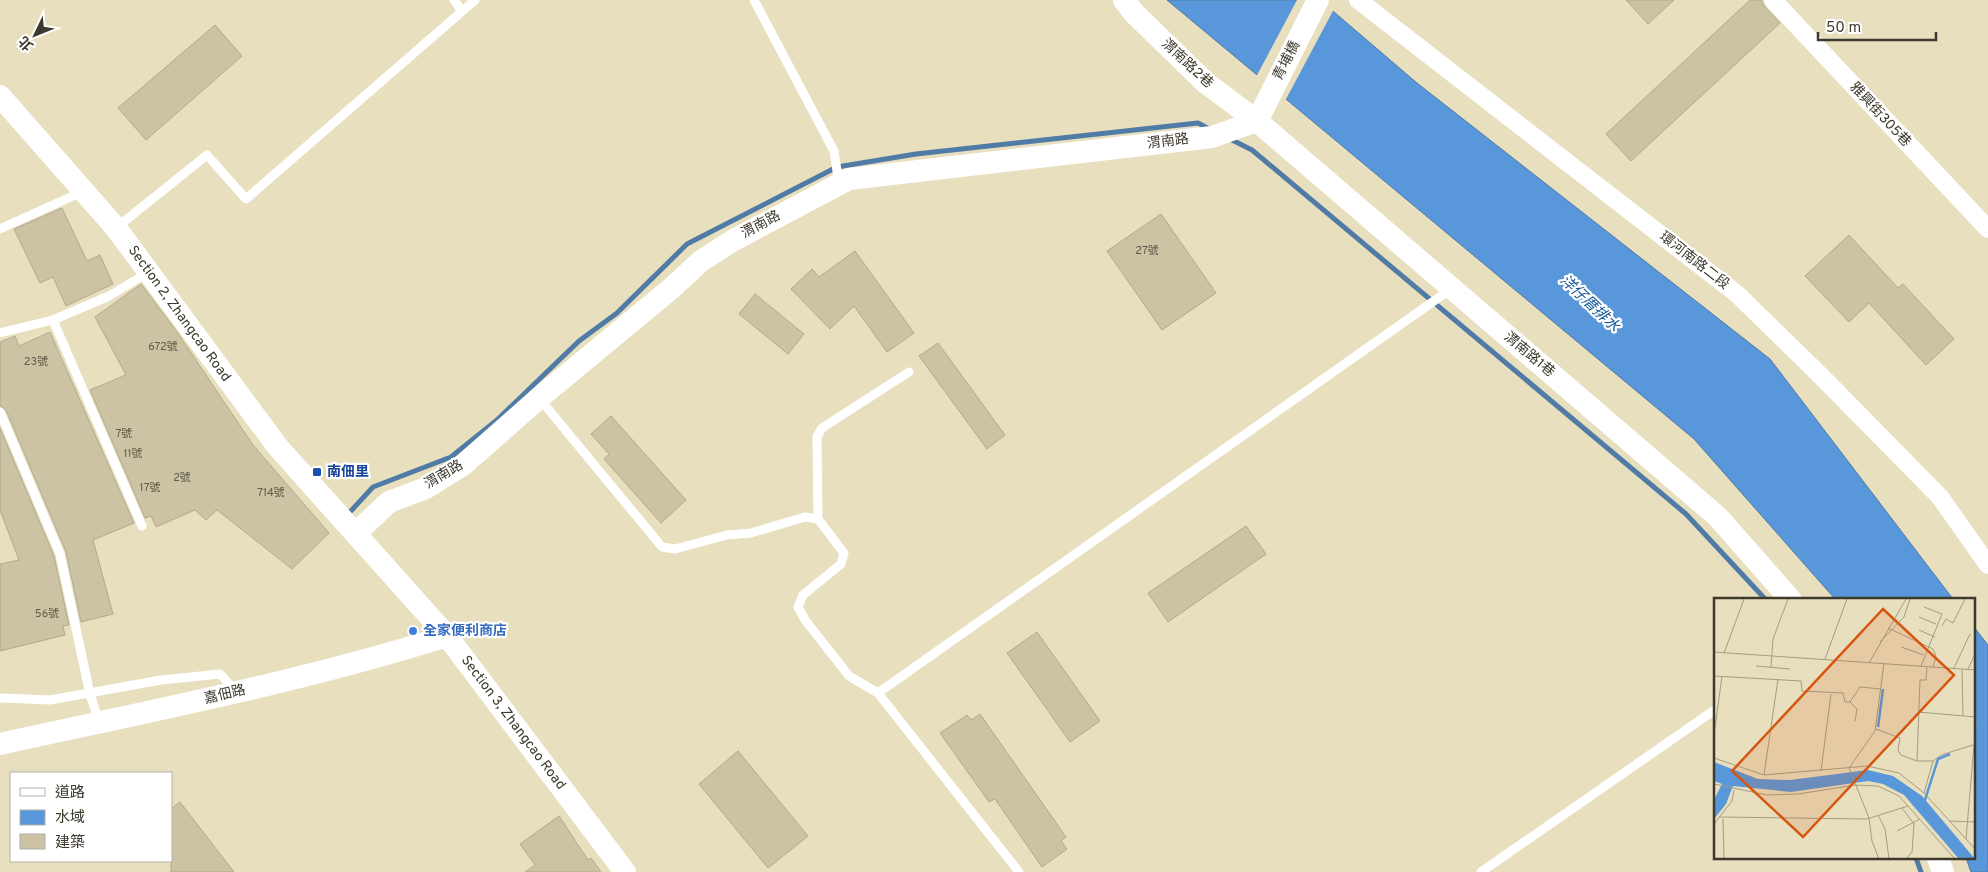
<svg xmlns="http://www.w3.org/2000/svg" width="1988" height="872" font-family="Overpass,'Noto Sans TC',sans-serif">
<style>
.water{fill:#5897da;stroke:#507ba6}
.pier{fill:#e8dfbe}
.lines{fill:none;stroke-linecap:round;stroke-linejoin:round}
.stream{stroke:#507ba6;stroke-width:5}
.building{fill:#cbc3a3;stroke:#b3aa8b}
.service{stroke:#fff;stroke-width:9}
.minor{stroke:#fff;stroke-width:18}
.tertiary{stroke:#fff;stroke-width:22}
.transit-dot{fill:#1a4fb4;stroke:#fff;stroke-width:2}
.shop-dot{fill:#3f7fe0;stroke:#fff;stroke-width:2}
.labels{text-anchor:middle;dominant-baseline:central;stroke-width:4.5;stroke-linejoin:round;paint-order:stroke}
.number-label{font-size:11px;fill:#605c4a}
.street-label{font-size:14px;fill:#3d3a2d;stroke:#fff}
.transit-label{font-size:14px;font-weight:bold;fill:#164399;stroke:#fff;text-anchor:start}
.shop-label{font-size:14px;font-weight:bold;fill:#366cbe;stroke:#fff;text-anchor:start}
.water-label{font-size:15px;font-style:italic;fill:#135794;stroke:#fff}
.inset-river{fill:none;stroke:#5897da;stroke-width:2.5}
.inset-road{fill:none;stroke:#a49d84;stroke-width:1}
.view{fill:#d7560f;fill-opacity:0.15;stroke:#d7560f;stroke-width:2.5}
.inset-edge{fill:none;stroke:#3d3a2d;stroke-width:2.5}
</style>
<rect width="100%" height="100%" fill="#e8dfbe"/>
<g class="water">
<path d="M 1167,0 L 1320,0 L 1417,83 L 1770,359 L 1953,599 L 1835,599 L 1694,439 Z"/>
<path d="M 1974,627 L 1988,645 L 1988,872 L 1971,872 L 1966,858 L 1974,858 Z"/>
</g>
<path class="pier" d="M 1297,0 L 1317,0 L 1334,9 L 1285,101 L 1256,77 Z"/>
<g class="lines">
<g class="stream">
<path d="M 1228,138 L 1252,150 L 1686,514 L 1766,600"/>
<path d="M 349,513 L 373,487 L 451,457 L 497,420 L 579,341 L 617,313 L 687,244 L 837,167 L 916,154 L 1198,123 L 1209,129"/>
<path d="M 1916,858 L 1921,872"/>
</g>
</g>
<g class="building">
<path d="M 1626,0 L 1674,0 L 1648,24 Z"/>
<path d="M 1750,0 L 1761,0 L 1765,7 L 1780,23 L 1631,161 L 1606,134 Z"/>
<path d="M 215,25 L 242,56 L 146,140 L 118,108 Z"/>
<path d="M 62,208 L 87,261 L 100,255 L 113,284 L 66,306 L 53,277 L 40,283 L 14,229 Z"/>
<path d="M 1161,214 L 1216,293 L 1162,330 L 1107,251 Z"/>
<path d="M 1849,235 L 1898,288 L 1903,284 L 1954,339 L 1926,365 L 1869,303 L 1849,322 L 1805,276 Z"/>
<path d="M 855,251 L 914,333 L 887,352 L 854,306 L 830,329 L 791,289 L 812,269 L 819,277 Z"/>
<path d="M 141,284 L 177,332 L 253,445 L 329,533 L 292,569 L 217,510 L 206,520 L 195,510 L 156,527 L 151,516 L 145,518 L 90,390 L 126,375 L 95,317 Z"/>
<path d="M 755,294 L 804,334 L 788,354 L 739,314 Z"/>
<path d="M 50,332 L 134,523 L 93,540 L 113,614 L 81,622 L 66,552 L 6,410 L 0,406 L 0,342 L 15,336 L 19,346 Z"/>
<path d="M 938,343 L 1005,435 L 987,449 L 919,356 Z"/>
<path d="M 611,416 L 686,500 L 661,523 L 604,459 L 609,454 L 591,434 Z"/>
<path d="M 0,428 L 54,556 L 69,625 L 63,626 L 65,635 L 0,651 L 0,564 L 19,560 L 0,510 Z"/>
<path d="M 1246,526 L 1266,554 L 1168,622 L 1148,593 Z"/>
<path d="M 1037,632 L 1100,721 L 1070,742 L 1007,653 Z"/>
<path d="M 980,714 L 1066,837 L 1061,841 L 1067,849 L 1042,867 L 995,799 L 989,802 L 940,733 L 967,715 L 971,720 Z"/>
<path d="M 738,751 L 808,836 L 768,868 L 699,784 Z"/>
<path d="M 180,802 L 234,872 L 171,872 L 171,809 Z"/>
<path d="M 559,816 L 588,860 L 591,858 L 601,872 L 525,872 L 535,865 L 520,844 Z"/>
</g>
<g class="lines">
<g class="service">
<path d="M 454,0 L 462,11"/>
<path d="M 754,0 L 834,151 L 839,184"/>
<path d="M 116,228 L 207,155 L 246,199 L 475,0"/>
<path d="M 0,229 L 84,191"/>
<path d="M 53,320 L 142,526"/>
<path d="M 0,333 L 53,320 L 109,296 L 149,272"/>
<path d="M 539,398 L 662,547 L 675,549 L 727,535 L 751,533 L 805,517 L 818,519 L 844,553 L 841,564 L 803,595 L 798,607 L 805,620 L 849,676 L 878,693 L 1019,872"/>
<path d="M 0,412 L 60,554 L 90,694 L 99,722"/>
<path d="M 818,519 L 817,437 L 822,428 L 909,372"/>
<path d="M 878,693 L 1451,289"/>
<path d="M 0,698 L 50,700 L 161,680 L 220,674 L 235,690"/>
<path d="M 1481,872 L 1716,709"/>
</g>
<g class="minor">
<path d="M 1358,0 L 1737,294 L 1821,376 L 1940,497 L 1988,565"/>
<path d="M 1773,0 L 1988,229"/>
</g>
<g class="tertiary">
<path d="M 1124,0 L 1134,13 L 1206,83 L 1257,121 L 1718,517 L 1791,600"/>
<path d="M 0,96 L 116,228 L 277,446 L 447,636 L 625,872"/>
<path d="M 1257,121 L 1318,0"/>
<path d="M 356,533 L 389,502 L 426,488 L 463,465 L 539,398 L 673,287 L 701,261 L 732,241 L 849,179 L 1212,137 L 1257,121"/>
<path d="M 0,744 C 150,711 301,682 447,636"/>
<path d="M 1938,858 L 1943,872"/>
</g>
</g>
<rect class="transit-dot" x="312" y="467" width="10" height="10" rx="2.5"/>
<circle class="shop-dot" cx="413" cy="631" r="5"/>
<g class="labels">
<g class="number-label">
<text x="1147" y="251">27號</text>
<text x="163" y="347">672號</text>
<text x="36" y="362">23號</text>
<text x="124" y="434">7號</text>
<text x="133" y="454">11號</text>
<text x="182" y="478">2號</text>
<text x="150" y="488">17號</text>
<text x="271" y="493">714號</text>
<text x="47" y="614">56號</text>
</g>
<g class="street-label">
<text transform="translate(1287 61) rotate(-63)">青埔橋</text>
<text transform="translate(1187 64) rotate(43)">渭南路2巷</text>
<text transform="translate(1880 115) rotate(47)">雅興街305巷</text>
<text transform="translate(1168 142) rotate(-7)">渭南路</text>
<text transform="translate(761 225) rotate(-28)">渭南路</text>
<text transform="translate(1694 261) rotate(38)">環河南路二段</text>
<text transform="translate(179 314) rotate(54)">Section 2, Zhangcao Road</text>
<text transform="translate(1529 355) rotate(40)">渭南路1巷</text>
<text transform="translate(444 475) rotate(-31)">渭南路</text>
<text transform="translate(225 695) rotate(-13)">嘉佃路</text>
<text transform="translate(513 723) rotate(53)">Section 3, Zhangcao Road</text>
</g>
<g class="transit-label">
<text x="327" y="472">南佃里</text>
</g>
<g class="shop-label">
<text x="423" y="631">全家便利商店</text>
</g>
<g class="water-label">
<text transform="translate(1589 304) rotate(43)">洋仔厝排水</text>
</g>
</g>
<g transform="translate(1714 598)">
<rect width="261" height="261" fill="#e8dfbe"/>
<path d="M 0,164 L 44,181 L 76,182 L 154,172 L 179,178 L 208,198 L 261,261 L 245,261 L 190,197 L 169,186 L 154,183 L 77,194 L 19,188 L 12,206 L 0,221 L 0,202 L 8,186 L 0,183 Z" fill="#5897da"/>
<path class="inset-river" d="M 164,129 L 169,91M 210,205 L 224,161 L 236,156"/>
<path class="inset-road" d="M 205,19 L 222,26M 228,28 L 232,21 L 239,25 L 251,1M 174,30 L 219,51 L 222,58 L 219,69M 205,32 L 221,39M 166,44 L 190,19 L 196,1M 187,49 L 210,57M 0,54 L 262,72M 10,55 L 30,1M 111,61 L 133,1M 155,65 L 192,1M 42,68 L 76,71M 207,68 L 228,16 L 210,9M 57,69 L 59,41 L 74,1M 240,70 L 256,36M 248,71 L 249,118M 254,71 L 262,54M 0,78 L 87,83 L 88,93 L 129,95 L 131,104 L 136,104 L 146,89 L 167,91M 136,104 L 143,111 L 141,123M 204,114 L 262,119M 162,131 L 186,140 L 184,152 L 187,157 L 203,163M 0,137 L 8,78M 0,160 L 50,177 L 153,168 L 185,175 L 210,195 L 262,252M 219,163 L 227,157 L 259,147M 135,170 L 161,133 L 170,65M 135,170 L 155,220 L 158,243 L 165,261M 107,173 L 117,96M 50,177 L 64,81M 0,186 L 53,197 L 84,196 L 141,187 L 164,188 L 185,198 L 241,261M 210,195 L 219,163 L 203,163 L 206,82 L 212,82 L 213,69M 188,210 L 200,226 L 198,254 L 192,261M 164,217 L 171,231 L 175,261M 5,219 L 153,221 L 194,208M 9,221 L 10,261M 235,223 L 262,224M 0,226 L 18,203 L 20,192M 183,233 L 206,221M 252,241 L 262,124"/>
<path class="view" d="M 169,11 L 240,77 L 89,239 L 18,173 Z"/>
<rect width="261" height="261" class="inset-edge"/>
</g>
<rect x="10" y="772" width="162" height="90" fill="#ffffff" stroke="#b1b0ab"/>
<rect x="20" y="788" width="25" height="8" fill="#ffffff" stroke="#b1b0ab"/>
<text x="55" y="797" font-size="15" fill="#3d3a2d">道路</text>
<rect x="20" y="810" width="25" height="15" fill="#5897da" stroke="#b1b0ab"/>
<text x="55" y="822" font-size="15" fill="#3d3a2d">水域</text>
<rect x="20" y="834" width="25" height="15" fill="#cbc3a3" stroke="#b1b0ab"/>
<text x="55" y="847" font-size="15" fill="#3d3a2d">建築</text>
<g transform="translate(35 35) rotate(227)" stroke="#ffffff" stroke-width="4" paint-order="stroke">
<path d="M0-4L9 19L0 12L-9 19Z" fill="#3d3a2d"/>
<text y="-8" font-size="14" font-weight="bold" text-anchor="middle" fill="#3d3a2d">北</text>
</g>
<path d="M1818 32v8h118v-8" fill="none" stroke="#3d3a2d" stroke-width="2.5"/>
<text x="1826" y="32" font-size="15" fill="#3d3a2d" stroke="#ffffff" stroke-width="4" paint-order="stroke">50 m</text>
</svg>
